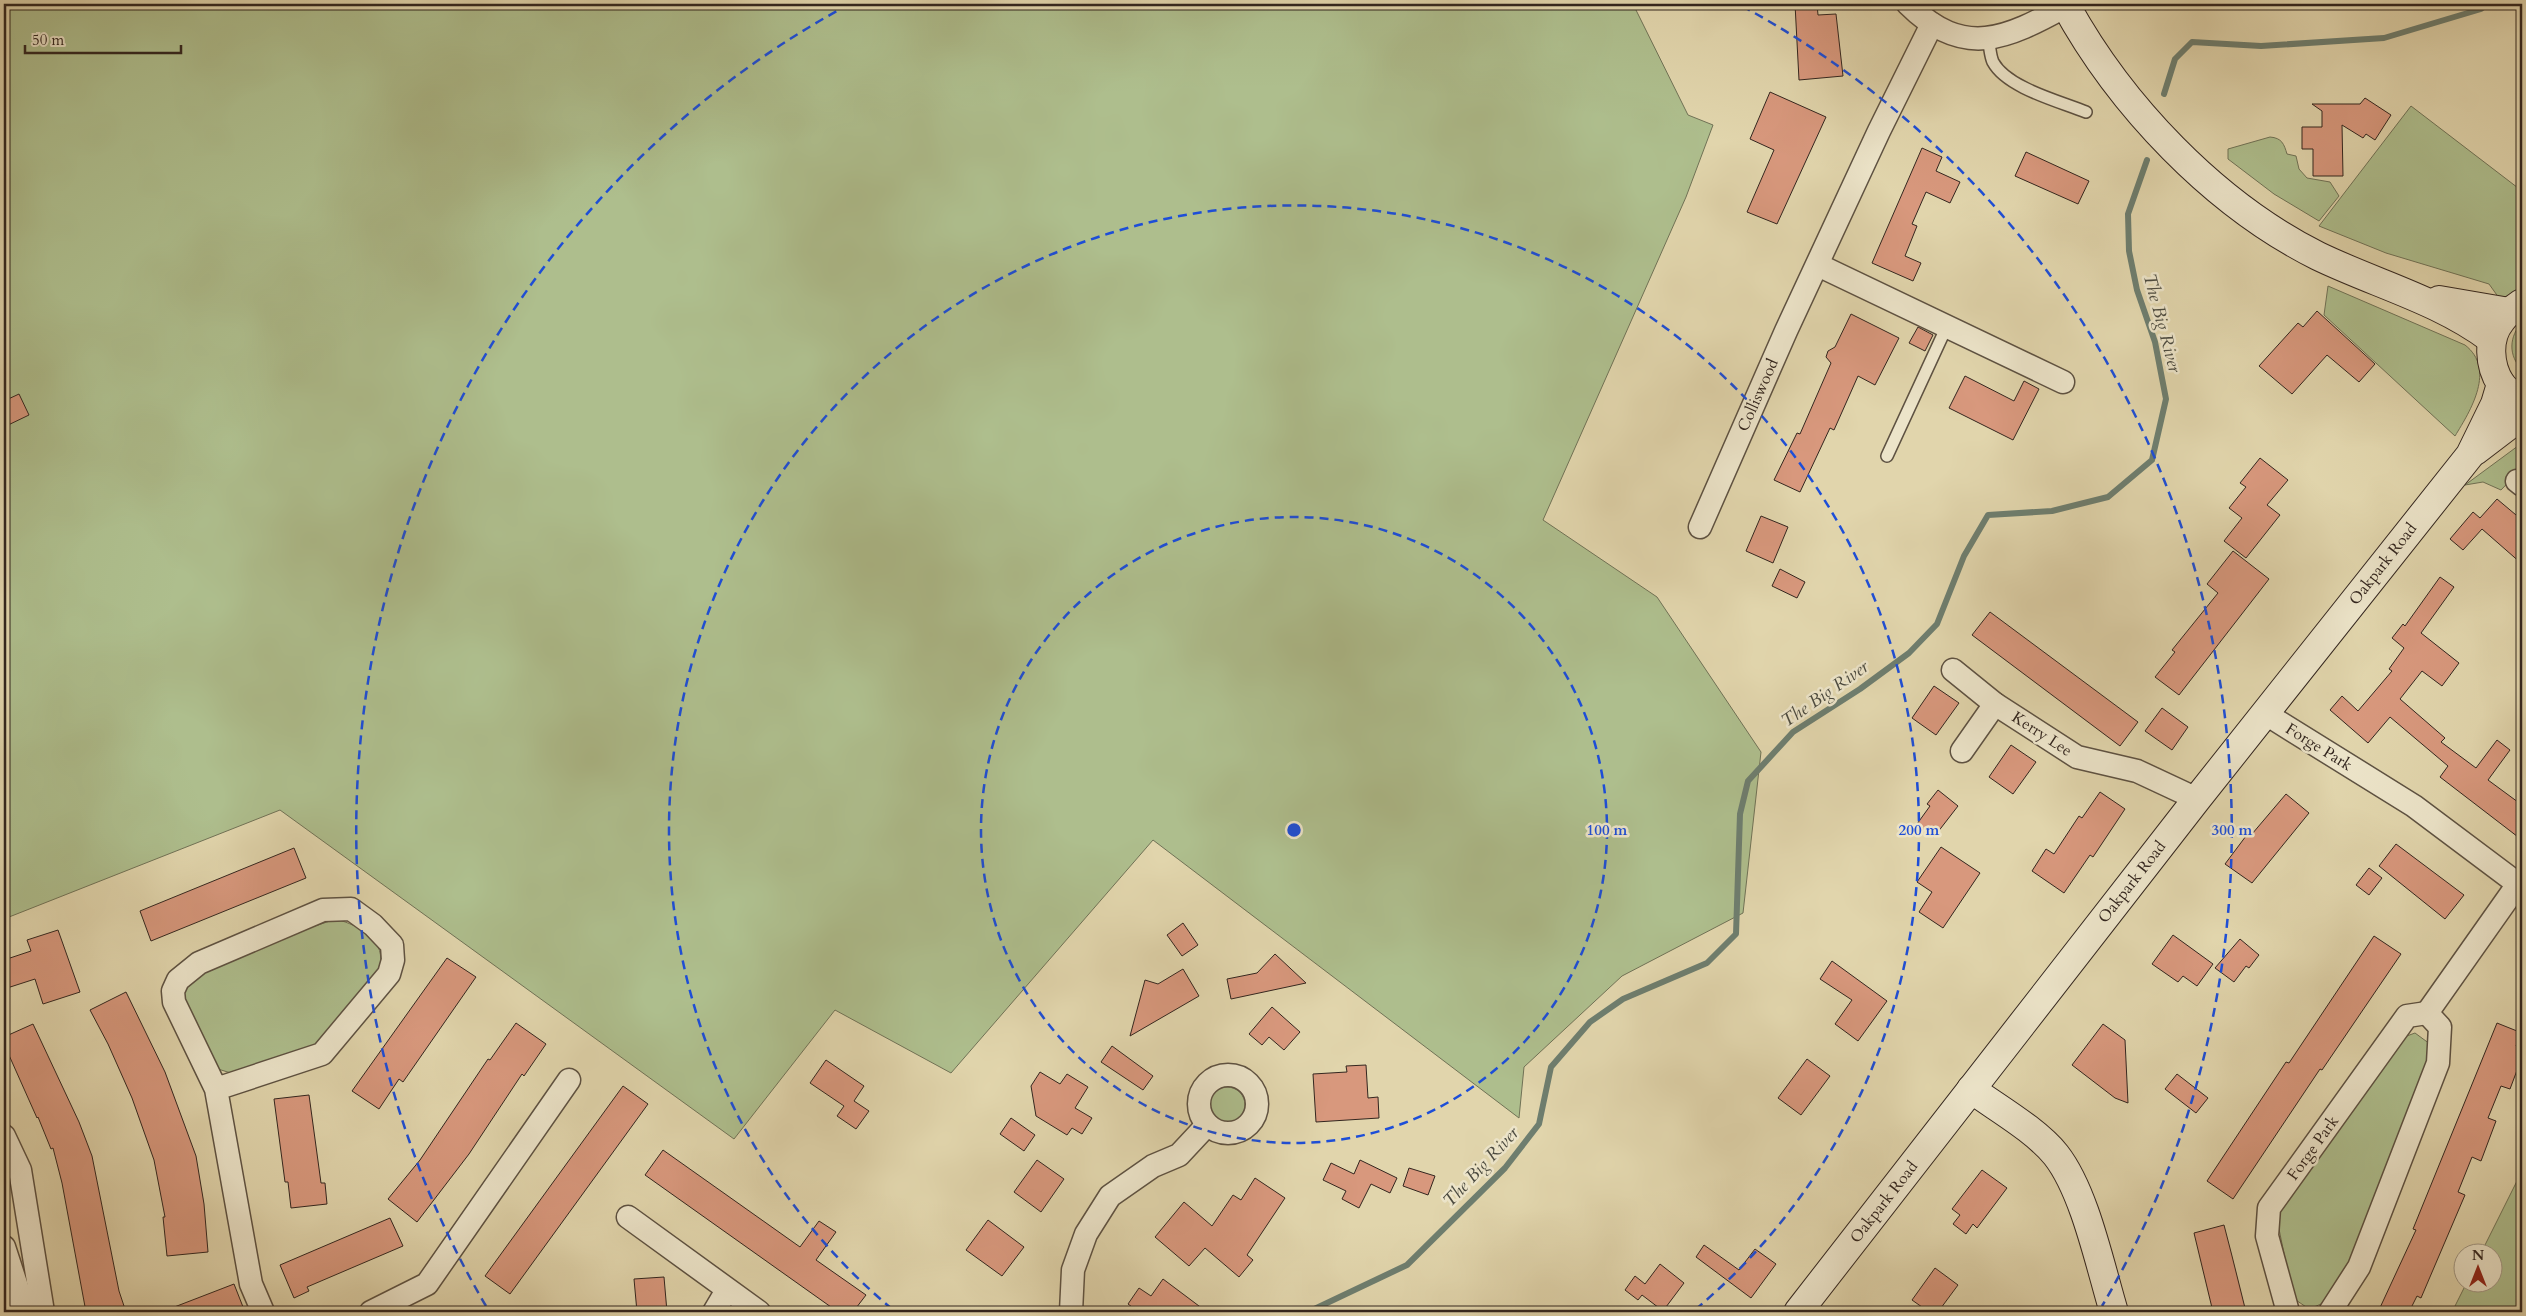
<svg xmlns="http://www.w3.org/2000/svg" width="2526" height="1316" font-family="Cardo,serif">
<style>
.green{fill:#aebe8d;stroke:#707256}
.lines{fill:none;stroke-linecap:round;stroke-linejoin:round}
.stream{stroke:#6e7e6f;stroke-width:6}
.building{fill:#d8987d;stroke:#33261f}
.lane-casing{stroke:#5e5242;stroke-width:14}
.street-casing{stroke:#5e5242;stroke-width:25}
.secondary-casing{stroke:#33261f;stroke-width:30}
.lane{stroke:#ece4c9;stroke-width:11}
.street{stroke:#ece4c9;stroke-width:22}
.secondary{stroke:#ece4c9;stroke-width:28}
.ring{fill:none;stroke:#1d4ed8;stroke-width:2.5;stroke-dasharray:9 6}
.labels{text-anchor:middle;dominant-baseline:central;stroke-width:5;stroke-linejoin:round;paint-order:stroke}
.street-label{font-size:16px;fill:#33261f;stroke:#ece4c9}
.water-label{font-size:18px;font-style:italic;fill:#4c4b40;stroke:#ece4c9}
.centre{fill:#1d4ed8;stroke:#ece4c9;stroke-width:2.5}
.ring-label{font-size:15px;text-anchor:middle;font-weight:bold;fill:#1d4ed8;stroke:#ece4c9;stroke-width:5;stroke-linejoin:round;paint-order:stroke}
</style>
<rect width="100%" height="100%" fill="#e1d5ac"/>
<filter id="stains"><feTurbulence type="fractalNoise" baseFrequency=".004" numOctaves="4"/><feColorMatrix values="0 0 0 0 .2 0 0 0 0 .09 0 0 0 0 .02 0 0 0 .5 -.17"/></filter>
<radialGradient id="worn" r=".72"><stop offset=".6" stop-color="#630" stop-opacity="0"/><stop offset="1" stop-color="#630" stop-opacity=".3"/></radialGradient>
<g class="green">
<path d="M 4,4 L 1633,4 L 1688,115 L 1713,125 L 1686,197 L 1543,520 L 1657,597 L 1761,752 L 1743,913 L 1622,976 L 1524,1067 L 1519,1118 L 1153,840 L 951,1073 L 835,1010 L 734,1139 L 280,810 L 4,919 Z"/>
<path d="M 2411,106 L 2522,191 L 2522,293 L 2499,298 L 2489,284 L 2386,253 L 2319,226 Z"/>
<path d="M 2270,137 C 2282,138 2284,144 2287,154 L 2296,156 L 2299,169 L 2307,178 L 2330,182 L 2339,196 L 2319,221 L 2274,194 L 2228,159 L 2228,149 Z"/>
<path d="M 2328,286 L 2465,345 C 2496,369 2471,410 2455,436 L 2324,315 Z"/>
<path d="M 2522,322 L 2522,370 C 2508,355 2509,337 2522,322 Z"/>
<path d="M 2522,443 L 2522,468 L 2501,490 L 2483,482 L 2465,485 Z"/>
<path d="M 336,919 C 360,926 388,940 379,970 L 313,1048 L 234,1074 L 218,1069 L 183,1000 L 184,986 L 195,975 L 306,929 Z"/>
<path d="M 2415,1033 L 2430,1044 L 2430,1064 L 2358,1246 L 2326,1302 L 2309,1309 L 2293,1298 L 2278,1224 L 2280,1209 L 2404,1037 Z"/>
<circle cx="1227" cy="1105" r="18"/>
<path d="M 2522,1171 L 2522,1312 L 2452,1312 L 2466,1284 L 2494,1284 L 2494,1254 L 2481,1253 Z"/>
</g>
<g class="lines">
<g class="stream">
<path d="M 2164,94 L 2175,59 L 2192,42 L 2261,46 L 2384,38 L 2481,9 L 2487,4"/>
<path d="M 1308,1312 L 1407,1265 L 1505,1168 L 1539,1124 L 1551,1067 L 1590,1022 L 1623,999 L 1707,963 L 1736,934 L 1740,814 L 1748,781 L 1793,732 L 1860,689 L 1909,653 L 1937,624 L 1964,556 L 1988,515 L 2052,511 L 2108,497 L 2152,460 L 2166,399 L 2155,342 L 2137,290 L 2129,251 L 2128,214 L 2147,160"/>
</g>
</g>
<g class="building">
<path d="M 1795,4 L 1817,4 L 1818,15 L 1836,14 L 1843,76 L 1799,80 Z"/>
<path d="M 1770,92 L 1826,117 L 1777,224 L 1747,212 L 1774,150 L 1750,139 Z"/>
<path d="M 2365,98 L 2391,115 L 2375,140 L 2366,134 L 2363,138 L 2342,125 L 2343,176 L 2313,176 L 2313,149 L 2302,149 L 2302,127 L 2322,127 L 2322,111 L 2312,104 L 2360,104 Z"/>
<path d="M 1922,148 L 1942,157 L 1936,171 L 1960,182 L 1950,203 L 1926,192 L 1912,224 L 1917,226 L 1905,256 L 1921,263 L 1913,281 L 1872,263 Z"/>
<path d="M 2026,152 L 2089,181 L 2078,204 L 2015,176 Z"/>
<path d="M 2317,311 L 2375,364 L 2359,382 L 2327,355 L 2292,394 L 2259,366 L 2298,323 L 2303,327 Z"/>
<path d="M 1851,314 L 1899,338 L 1875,385 L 1858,376 L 1834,430 L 1830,428 L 1800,492 L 1774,480 L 1797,433 L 1800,434 L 1831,363 L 1826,357 L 1828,351 L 1835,347 Z"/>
<path d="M 1918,327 L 1933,335 L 1925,351 L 1909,343 Z"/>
<path d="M 1965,376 L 2014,401 L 2024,381 L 2039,389 L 2013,440 L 1949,408 Z"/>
<path d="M 19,394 L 29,415 L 4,427 L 4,401 Z"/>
<path d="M 2260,458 L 2288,480 L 2267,505 L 2280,515 L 2246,558 L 2224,541 L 2242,518 L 2229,508 L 2246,487 L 2240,483 Z"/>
<path d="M 2497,499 L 2522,520 L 2522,564 L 2482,529 L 2463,550 L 2450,539 L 2473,512 L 2480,518 Z"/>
<path d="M 1761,516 L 1788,527 L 1773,563 L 1746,551 Z"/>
<path d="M 2233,551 L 2269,579 L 2179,695 L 2155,677 L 2175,652 L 2172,650 L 2218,593 L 2207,584 Z"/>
<path d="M 1780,569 L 1805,582 L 1797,598 L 1772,586 Z"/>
<path d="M 2440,577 L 2454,587 L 2421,633 L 2459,663 L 2442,686 L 2422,671 L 2400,699 L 2445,738 L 2441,742 L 2476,768 L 2497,740 L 2510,750 L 2488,780 L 2522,805 L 2522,840 L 2440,777 L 2448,766 L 2390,717 L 2368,743 L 2330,710 L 2342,696 L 2358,711 L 2392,671 L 2389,669 L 2404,648 L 2392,638 L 2403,624 L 2405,626 Z"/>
<path d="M 1990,612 L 2138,722 L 2120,746 L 1972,635 Z"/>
<path d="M 1934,686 L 1959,703 L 1936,735 L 1912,718 Z"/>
<path d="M 2162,708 L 2188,727 L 2172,750 L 2145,731 Z"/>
<path d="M 2011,745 L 2036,762 L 2013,794 L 1989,777 Z"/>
<path d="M 1938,790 L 1958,806 L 1934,837 L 1917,824 L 1930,806 L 1927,804 Z"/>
<path d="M 2100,792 L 2125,809 L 2093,857 L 2090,855 L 2064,893 L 2032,871 L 2046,849 L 2054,854 L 2079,816 L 2082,818 Z"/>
<path d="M 2286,794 L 2309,813 L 2252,883 L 2225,864 L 2249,832 L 2252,834 Z"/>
<path d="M 2396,844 L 2464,895 L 2445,919 L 2379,866 Z"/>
<path d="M 1941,847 L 1980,873 L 1943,928 L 1919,912 L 1932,892 L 1917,882 Z"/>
<path d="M 294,848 L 306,878 L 151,941 L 140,911 Z"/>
<path d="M 2369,868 L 2382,878 L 2369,895 L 2356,885 Z"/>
<path d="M 1183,923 L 1198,945 L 1182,956 L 1167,935 Z"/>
<path d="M 58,930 L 80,992 L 43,1004 L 35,979 L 4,989 L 4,960 L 31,951 L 27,940 Z"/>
<path d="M 2173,935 L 2213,964 L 2197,986 L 2183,976 L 2178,982 L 2152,964 Z"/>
<path d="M 2374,936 L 2401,954 L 2322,1070 L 2320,1069 L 2233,1199 L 2207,1181 L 2286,1062 L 2289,1063 Z"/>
<path d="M 2240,939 L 2259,955 L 2249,968 L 2246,966 L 2234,982 L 2215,968 Z"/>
<path d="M 1275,954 L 1306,983 L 1231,999 L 1227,979 L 1257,973 Z"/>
<path d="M 447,958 L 476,977 L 403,1082 L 399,1079 L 379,1109 L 352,1091 Z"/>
<path d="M 1832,961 L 1887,1001 L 1858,1041 L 1835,1024 L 1852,1000 L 1820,979 Z"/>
<path d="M 1183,969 L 1199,996 L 1130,1036 L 1145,980 L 1158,984 Z"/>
<path d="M 126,992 L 165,1072 L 196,1156 L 204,1204 L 208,1252 L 167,1256 L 163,1217 L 165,1217 L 154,1160 L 132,1098 L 108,1044 L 90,1010 Z"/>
<path d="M 1272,1007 L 1300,1032 L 1284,1050 L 1269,1037 L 1262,1045 L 1249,1034 Z"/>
<path d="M 516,1023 L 546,1044 L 524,1076 L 522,1074 L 469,1154 L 417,1222 L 388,1199 L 420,1160 L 488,1059 L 490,1060 Z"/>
<path d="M 2497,1023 L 2522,1033 L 2516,1046 L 2522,1049 L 2522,1057 L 2510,1089 L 2501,1086 L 2488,1118 L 2496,1121 L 2481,1161 L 2472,1157 L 2458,1192 L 2465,1195 L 2421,1298 L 2417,1296 L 2409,1312 L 2378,1312 L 2416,1230 L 2413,1229 Z"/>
<path d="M 33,1024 L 79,1122 L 92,1156 L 119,1291 L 126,1312 L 86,1312 L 62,1183 L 53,1148 L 51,1149 L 38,1117 L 37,1118 L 4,1044 L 4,1037 Z"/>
<path d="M 2103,1024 L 2125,1040 L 2128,1103 L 2115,1098 L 2072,1065 Z"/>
<path d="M 1112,1046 L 1153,1076 L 1143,1090 L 1101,1062 Z"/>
<path d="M 1807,1059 L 1830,1076 L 1801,1115 L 1778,1098 Z"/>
<path d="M 826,1060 L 864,1086 L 854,1101 L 869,1111 L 856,1129 L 837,1116 L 844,1106 L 810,1083 Z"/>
<path d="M 1366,1065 L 1368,1098 L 1378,1097 L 1379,1118 L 1316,1122 L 1313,1074 L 1347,1072 L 1346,1066 Z"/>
<path d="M 1040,1072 L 1060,1084 L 1067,1074 L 1088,1087 L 1075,1108 L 1092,1118 L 1082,1134 L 1072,1128 L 1067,1135 L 1036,1116 L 1031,1086 Z"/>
<path d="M 2177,1074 L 2208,1098 L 2196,1113 L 2165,1089 Z"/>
<path d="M 623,1086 L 648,1104 L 510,1294 L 485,1276 Z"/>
<path d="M 309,1095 L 321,1183 L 325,1183 L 327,1204 L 291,1208 L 288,1182 L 285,1182 L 274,1099 Z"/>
<path d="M 1011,1118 L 1035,1135 L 1024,1151 L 1000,1134 Z"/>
<path d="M 663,1150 L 800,1247 L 819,1221 L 836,1232 L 816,1260 L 866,1295 L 853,1312 L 838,1312 L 645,1175 Z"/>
<path d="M 1037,1160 L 1064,1179 L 1041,1212 L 1014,1192 Z"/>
<path d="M 1360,1160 L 1397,1178 L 1390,1193 L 1371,1184 L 1359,1208 L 1342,1199 L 1346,1191 L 1323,1180 L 1331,1163 L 1354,1174 Z"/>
<path d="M 1409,1168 L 1435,1176 L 1428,1195 L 1403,1186 Z"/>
<path d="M 1982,1170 L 2007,1188 L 1977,1228 L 1973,1224 L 1966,1234 L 1953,1224 L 1960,1215 L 1952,1209 Z"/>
<path d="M 1255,1178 L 1285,1198 L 1247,1255 L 1253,1260 L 1239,1277 L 1205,1248 L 1189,1266 L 1155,1237 L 1184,1202 L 1212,1226 L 1233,1195 L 1241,1200 Z"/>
<path d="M 390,1218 L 403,1246 L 307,1287 L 309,1291 L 294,1298 L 280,1265 Z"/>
<path d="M 988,1220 L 1024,1247 L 1002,1276 L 966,1250 Z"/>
<path d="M 2224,1225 L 2232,1256 L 2246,1312 L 2213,1312 L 2194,1233 Z"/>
<path d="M 1704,1245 L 1739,1270 L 1755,1249 L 1776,1264 L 1751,1298 L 1696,1257 Z"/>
<path d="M 1660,1264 L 1684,1283 L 1663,1311 L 1642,1295 L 1638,1300 L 1625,1290 L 1635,1276 L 1645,1284 Z"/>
<path d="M 1935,1268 L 1958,1285 L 1938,1312 L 1929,1312 L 1912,1300 Z"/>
<path d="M 664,1277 L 667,1312 L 637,1312 L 634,1279 Z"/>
<path d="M 1163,1279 L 1207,1312 L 1139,1312 L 1128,1304 L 1139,1288 L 1151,1296 Z"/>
<path d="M 234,1284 L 245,1312 L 164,1312 L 164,1311 Z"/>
</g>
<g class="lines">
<g class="lane-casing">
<g id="lane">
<path d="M 1988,39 C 1990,46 1990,56 1993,62 C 2007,88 2059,101 2086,112"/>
<path d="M 1887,456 L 1947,326"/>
</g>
</g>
<g class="street-casing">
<g id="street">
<path d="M 1908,4 C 1964,60 2007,38 2066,6"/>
<path d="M 1818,265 L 2063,382"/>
<path d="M 2517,481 L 2522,485"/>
<path d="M 1700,527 L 1786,331 L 1879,131 L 1932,24"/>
<path d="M 1953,670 L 1995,704 L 2077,757 L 2137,771 L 2197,799"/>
<path d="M 2266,714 L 2414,806 L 2522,887"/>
<path d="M 1962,751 L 1995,704"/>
<circle cx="1228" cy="1104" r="29"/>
<path d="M 216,1089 L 322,1054 L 389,974 L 393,960 L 392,945 L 373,925 L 351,909 L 323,910 L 199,963 L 178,980 L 173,991 L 174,1002 L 216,1089 L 251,1284 L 263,1312"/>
<path d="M 4,1136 L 20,1170 L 43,1312"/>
<path d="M 628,1217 L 759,1312"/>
<path d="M 4,1247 L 20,1296 L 21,1312"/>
<path d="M 371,1312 L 427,1284 L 569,1080"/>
<path d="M 714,1312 L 727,1290"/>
<path d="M 1071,1312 L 1073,1270 L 1086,1234 L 1110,1196 L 1153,1166 L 1179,1155 L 1207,1125"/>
<path d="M 2288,1312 L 2267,1236 L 2269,1208 L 2407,1016 L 2427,1013"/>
<path d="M 2330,1312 L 2359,1267 L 2438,1063 L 2440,1027 L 2427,1013 L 2518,884"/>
</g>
</g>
<g class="secondary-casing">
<g id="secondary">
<path d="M 2065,4 C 2120,105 2214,204 2318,256 C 2376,284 2439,300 2491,339"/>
<path d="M 2439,300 L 2509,312"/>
<path d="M 2522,303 C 2515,308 2506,313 2501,321 C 2487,338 2489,366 2501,384 C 2506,391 2515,397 2522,402"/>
<path d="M 2475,451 L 2517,419 L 2522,412"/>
<path d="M 1971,1089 C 1997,1108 2036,1130 2056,1155 C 2085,1192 2100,1266 2114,1312"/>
<path d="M 1798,1312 L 2197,799 L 2470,455 L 2495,404 L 2501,384"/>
</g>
</g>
<use href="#lane" class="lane"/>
<use href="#street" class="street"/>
<use href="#secondary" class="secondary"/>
</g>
<g class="ring">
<circle cx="1294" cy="830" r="313"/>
<path d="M892 1309A625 625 0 1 1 1696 1309"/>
<path d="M486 1306A938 938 0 0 1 846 6M1742 6A938 938 0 0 1 2102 1306"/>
</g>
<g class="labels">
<g class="street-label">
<text transform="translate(1758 395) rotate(-66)">Colliswood</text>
<text transform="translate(2383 564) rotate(-52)">Oakpark Road</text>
<text transform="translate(2042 734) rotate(33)">Kerry Lee</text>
<text transform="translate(2319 747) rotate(32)">Forge Park</text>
<text transform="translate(2132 882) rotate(-52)">Oakpark Road</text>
<text transform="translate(2313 1148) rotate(-54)">Forge Park</text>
<text transform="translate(1884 1202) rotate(-52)">Oakpark Road</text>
</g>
<g class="water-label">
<text transform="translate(2162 323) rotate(75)">The Big River</text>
<text transform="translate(1825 694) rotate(-35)">The Big River</text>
<text transform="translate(1481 1167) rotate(-47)">The Big River</text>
</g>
</g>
<circle cx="1294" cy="830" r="8" class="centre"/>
<g class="ring-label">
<text x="1607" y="835">100 m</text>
<text x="1919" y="835">200 m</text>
<text x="2232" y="835">300 m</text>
</g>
<rect width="2526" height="1316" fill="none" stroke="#e1d5ac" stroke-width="20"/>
<rect x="5" y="5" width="2516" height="1306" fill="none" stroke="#33261f" stroke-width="2.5"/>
<rect x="10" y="10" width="2506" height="1296" fill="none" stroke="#33261f"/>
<g transform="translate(2478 1268)"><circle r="24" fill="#ece4c9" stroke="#a29885"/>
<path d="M0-4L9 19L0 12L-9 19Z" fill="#8f2418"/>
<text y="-8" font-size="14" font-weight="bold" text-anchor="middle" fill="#33261f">N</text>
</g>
<path d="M25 45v8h156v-8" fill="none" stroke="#33261f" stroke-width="2.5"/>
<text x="32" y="45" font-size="15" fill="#33261f" stroke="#ece4c9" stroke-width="4" paint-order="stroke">50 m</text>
<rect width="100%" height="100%" filter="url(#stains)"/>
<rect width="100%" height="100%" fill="url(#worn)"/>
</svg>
